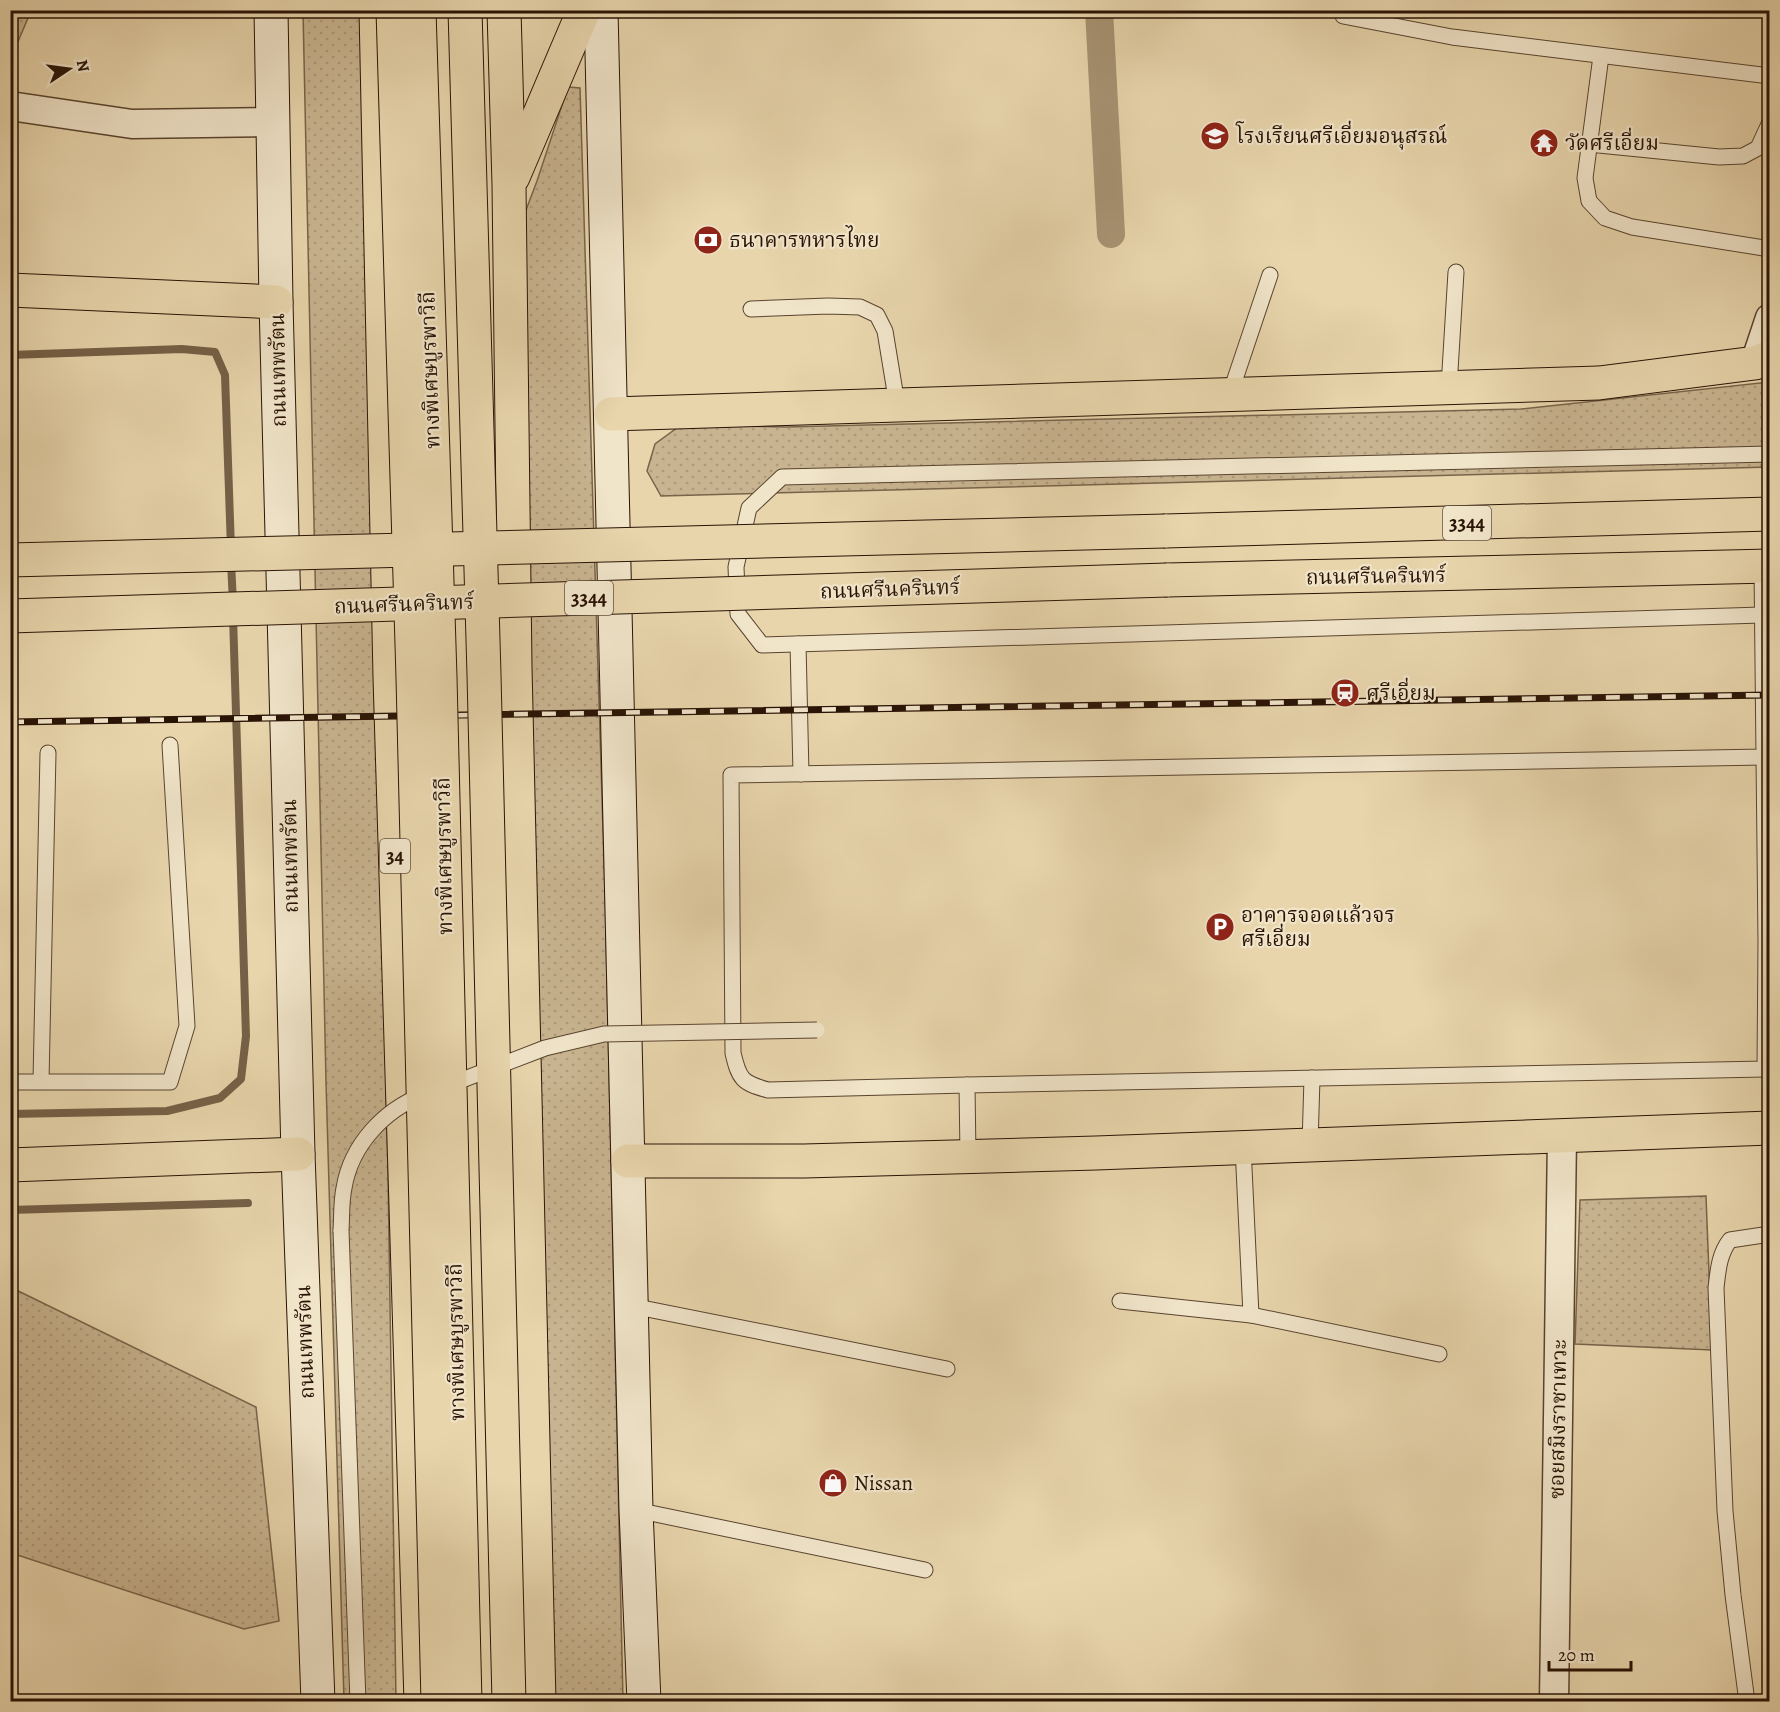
<svg xmlns="http://www.w3.org/2000/svg" width="1780" height="1712" font-family="Alegreya,'Noto Serif Thai',serif">
<style>
.grass{fill:url(#grass-dots);stroke:#78644a;stroke-width:1.5}
.lines{fill:none;stroke-linecap:round;stroke-linejoin:round}
.stream{stroke:#756047;stroke-width:8}
.canal{stroke:#a79373;stroke-width:28}
.service-casing{stroke:#59442f;stroke-width:17}
.minor-casing{stroke:#59442f;stroke-width:31}
.secondary-casing{stroke:#291305;stroke-width:35}
.primary-casing{stroke:#291305;stroke-width:35}
.trunk-casing{stroke:#291305;stroke-width:35}
.service{stroke:#f0e4c9;stroke-width:15}
.minor{stroke:#f0e4c9;stroke-width:28}
.secondary{stroke:#f0e4c9;stroke-width:33}
.primary{stroke:#e8d5ac;stroke-width:33}
.trunk{stroke:#e8d5ac;stroke-width:33}
.rail-casing{stroke:#291305;stroke-width:7}
.rail{stroke:#f0e4c9;stroke-width:4.5;stroke-dasharray:14;stroke-linecap:butt}
.service-bridge-casing{stroke:#59442f;stroke-width:17;stroke-linecap:butt}
.primary-bridge-casing{stroke:#291305;stroke-width:35;stroke-linecap:butt}
.motorway-bridge-casing{stroke:#291305;stroke-width:35;stroke-linecap:butt}
.service-bridge{stroke:#f0e4c9;stroke-width:15}
.primary-bridge{stroke:#e8d5ac;stroke-width:33}
.motorway-bridge{stroke:#e8d5ac;stroke-width:33}
.labels{text-anchor:middle;dominant-baseline:central;stroke-width:4.5;stroke-linejoin:round;paint-order:stroke}
.shield{fill:#f0e4c9;stroke:#655240;stroke-width:1.5}
.shield-label{font-size:20px;font-weight:bold;fill:#291305}
.poi-label{font-size:21px;fill:#291305;stroke:#f0e4c9;text-anchor:start}
.street-label{font-size:21px;fill:#291305;stroke:#f0e4c9}
</style>
<defs>
<pattern id="grass-dots" width="8" height="8" patternUnits="userSpaceOnUse" patternTransform="scale(1.5)"><rect width="8" height="8" fill="#c8b490"/><path d="M2 2h.1M6 6h.1" fill="none" stroke="#ac9a7b" stroke-width="1.8" stroke-linecap="round"/></pattern>
</defs>
<rect width="100%" height="100%" fill="#e8d5ac"/>
<filter id="stains"><feTurbulence type="fractalNoise" baseFrequency=".00333" numOctaves="4"/><feColorMatrix values="0 0 0 0 .2 0 0 0 0 .09 0 0 0 0 .02 0 0 0 .5 -.17"/></filter>
<radialGradient id="worn" r=".72"><stop offset=".6" stop-color="#630" stop-opacity="0"/><stop offset="1" stop-color="#630" stop-opacity=".3"/></radialGradient>
<g class="grass">
<path d="M 11,10 L 31,11 L 11,58 L 10,11 Z"/>
<path d="M 303,11 L 361,11 L 388,1172 L 396,1701 L 344,1701 L 326,1082 Z"/>
<path d="M 568,87 L 580,88 L 605,894 L 623,1701 L 554,1701 L 534,1081 L 523,218 L 537,181 Z"/>
<path d="M 1769,382 L 1769,467 L 661,496 L 647,471 L 655,444 L 681,425 L 786,427 L 1521,409 Z"/>
<path d="M 1706,1196 L 1712,1350 L 1575,1344 L 1580,1200 Z"/>
<path d="M 10,1287 L 256,1407 L 279,1621 L 244,1629 L 11,1553 Z"/>
</g>
<g class="lines">
<g class="stream">
<path d="M 10,355 L 182,349 L 215,352 L 225,375 L 231,549"/>
<path d="M 231,562 L 233,603"/>
<path d="M 10,1114 L 167,1111 L 220,1098 L 241,1079 L 246,1036 L 233,616"/>
<path d="M 10,1210 L 248,1203"/>
</g>
<path class="canal" d="M 1099,10 L 1111,234"/>
<g class="service-casing">
<g id="service">
<path d="M 1343,16 L 1452,37 L 1770,76"/>
<path d="M 1601,56 L 1585,178 L 1589,201 L 1605,218 L 1632,227 L 1770,249"/>
<path d="M 1589,144 L 1719,157 L 1743,156 L 1758,148 L 1770,122"/>
<path d="M 751,309 L 828,306 L 860,307 L 877,315 L 885,331 L 897,404"/>
<path d="M 1449,387 L 1456,272"/>
<path d="M 1230,394 L 1270,275"/>
<path d="M 1762,615 L 762,645 L 738,614 L 736,567 L 749,508 L 782,477 L 1770,454"/>
<path d="M 798,644 L 801,774"/>
<path d="M 41,1081 L 48,753"/>
<path d="M 10,1082 L 170,1082 L 187,1026 L 170,745"/>
<path d="M 967,1085 L 1765,1069 L 1766,941 L 1764,757"/>
<path d="M 1310,1145 L 1312,1078"/>
<path d="M 968,1156 L 967,1085 L 768,1090 C 742,1083 739,1079 733,1053 L 731,775 L 1764,757 L 1762,567"/>
<path d="M 341,1230 L 358,1702"/>
<path d="M 1120,1301 L 1251,1315 L 1243,1147"/>
<path d="M 632,1306 L 947,1369"/>
<path d="M 1251,1315 L 1439,1354"/>
<path d="M 636,1510 L 925,1570"/>
<path d="M 1747,1702 L 1733,1595 L 1725,1511 L 1716,1288 C 1718,1271 1719,1254 1730,1240 L 1770,1234"/>
</g>
</g>
<g class="minor-casing">
<g id="minor">
<path d="M 10,106 L 132,124 L 273,122"/>
<path d="M 1755,363 L 1770,318"/>
<path d="M 1554,1702 L 1562,1136"/>
</g>
</g>
<g class="secondary-casing">
<g id="secondary">
<path d="M 271,10 L 276,302 L 298,1154 L 318,1702"/>
<path d="M 601,10 L 636,1510 L 644,1702"/>
</g>
</g>
<g class="primary-casing">
<g id="primary">
<path d="M 10,290 L 276,302"/>
<path d="M 611,414 L 1599,383 L 1755,363 L 1770,357"/>
<path d="M 1165,531 L 1770,514"/>
<path d="M 1167,580 L 1770,566"/>
<path d="M 628,1161 L 804,1161 L 1096,1153 L 1770,1128"/>
<path d="M 10,1165 L 298,1154"/>
</g>
</g>
<g class="trunk-casing">
<g id="trunk">
<path d="M 376,10 L 390,677 L 421,1702"/>
<path d="M 504,10 L 509,185 L 515,667 L 539,1702"/>
<path d="M 513,177 L 584,10"/>
</g>
</g>
<use href="#service" class="service"/>
<use href="#minor" class="minor"/>
<use href="#secondary" class="secondary"/>
<use href="#primary" class="primary"/>
<use href="#trunk" class="trunk"/>
<g class="rail-casing">
<path id="rail" d="M 10,722 L 1770,695"/>
</g>
<use href="#rail" class="rail"/>
<g class="service-bridge-casing">
<g id="service-bridge">
<path d="M 449,1085 L 545,1048 L 604,1034 L 817,1030"/>
<path d="M 341,1230 C 342,1217 341,1202 344,1188 C 351,1145 384,1110 423,1095"/>
</g>
</g>
<g class="primary-bridge-casing">
<g id="primary-bridge">
<path d="M 10,560 L 1165,531"/>
<path d="M 10,616 L 1167,580"/>
</g>
</g>
<g class="motorway-bridge-casing">
<g id="motorway-bridge">
<path d="M 393,10 L 413,678 L 438,1702"/>
<path d="M 419,10 L 440,677 L 465,1702"/>
<path d="M 465,10 L 484,675 L 509,1702"/>
</g>
</g>
<use href="#service-bridge" class="service-bridge"/>
<use href="#primary-bridge" class="primary-bridge"/>
<use href="#motorway-bridge" class="motorway-bridge"/>
</g>
<defs>
<g id="school-disc" transform="scale(1.5)"><circle r="9.5" fill="#8f2418" stroke="#f0e4c9"/><path d="M0-5L7-2L0 1L-7-2ZM-4 1L0 2.5L4 1V4Q0 6-4 4Z" fill="#fff"/></g>
<g id="temple-disc" transform="scale(1.5)"><circle r="9.5" fill="#8f2418" stroke="#f0e4c9"/><path d="M0-6L5-2H3V0L6.5 2.5H4V6H1.5V3h-3V6H-4V2.5H-6.5L-3 0V-2H-5Z" fill="#fff"/></g>
<g id="bank-disc" transform="scale(1.5)"><circle r="9.5" fill="#8f2418" stroke="#f0e4c9"/><path d="M-6-4H6V4H-6ZM0-2.3a2.3 2.3 0 1 0 0 4.6a2.3 2.3 0 1 0 0-4.6Z" fill="#fff"/></g>
<g id="station-disc" transform="scale(1.5)"><circle r="9.5" fill="#8f2418" stroke="#f0e4c9"/><path d="M-3-6H3Q5-6 5-4V2Q5 4 3 4L4.5 6H3L1.5 4h-3L-3 6H-4.5L-3 4Q-5 4-5 2V-4Q-5-6-3-6ZM-3.5-4v3h7v-3ZM-3.5 1v1.5H-2V1ZM2 1v1.5H3.5V1Z" fill="#fff"/></g>
<g id="parking-disc" transform="scale(1.5)"><circle r="9.5" fill="#8f2418" stroke="#f0e4c9"/><path d="M-3.5-5.5H1a3.5 3.5 0 0 1 0 7H-1V5.5H-3.5ZM-1-3.4V-.6H.8a1.4 1.4 0 0 0 0-2.8Z" fill="#fff"/></g>
<g id="shop-disc" transform="scale(1.5)"><circle r="9.5" fill="#8f2418" stroke="#f0e4c9"/><path d="M-5-2.5h2.3a2.7 3.5 0 0 1 5.4 0H5L5.5 6h-11ZM-1.5-2.5h3a1.5 2.3 0 0 0-3 0Z" fill="#fff"/></g>
</defs>
<g fill-rule="evenodd">
<use href="#school-disc" x="1215" y="136"/>
<use href="#temple-disc" x="1544" y="143"/>
<use href="#bank-disc" x="708" y="240"/>
<use href="#station-disc" x="1345" y="693"/>
<use href="#parking-disc" x="1220" y="927"/>
<use href="#shop-disc" x="833" y="1483"/>
</g>
<g class="labels">
<g class="shield">
<rect x="1443" y="506" width="48" height="34" rx="4.5"/>
<rect x="565" y="581" width="48" height="34" rx="4.5"/>
<rect x="380" y="839" width="30" height="34" rx="4.5"/>
</g>
<g class="shield-label">
<text x="1467" y="523">3344</text>
<text x="589" y="598">3344</text>
<text x="395" y="856">34</text>
</g>
<g class="poi-label">
<text x="1236" y="136">โรงเรียนศรีเอี่ยมอนุสรณ์</text>
<text x="1565" y="143">วัดศรีเอี่ยม</text>
<text x="729" y="240">ธนาคารทหารไทย</text>
<text x="1366" y="693">ศรีเอี่ยม</text>
<text x="1241" y="915">อาคารจอดแล้วจร<tspan x="1241" dy="24">ศรีเอี่ยม</tspan></text>
<text x="854" y="1483">Nissan</text>
</g>
<g class="street-label">
<text transform="translate(278 370) rotate(-91)">ถนนเทพรัตน</text>
<text transform="translate(430 370) rotate(-92)">ทางพิเศษบูรพาวิถี</text>
<text transform="translate(1376 576) rotate(-1)">ถนนศรีนครินทร์</text>
<text transform="translate(890 589) rotate(-2)">ถนนศรีนครินทร์</text>
<text transform="translate(404 604) rotate(-2)">ถนนศรีนครินทร์</text>
<text transform="translate(290 856) rotate(-91)">ถนนเทพรัตน</text>
<text transform="translate(444 856) rotate(-91)">ทางพิเศษบูรพาวิถี</text>
<text transform="translate(305 1342) rotate(-92)">ถนนเทพรัตน</text>
<text transform="translate(456 1342) rotate(-91)">ทางพิเศษบูรพาวิถี</text>
<text transform="translate(1558 1419) rotate(-89)">ซอยสมิงราชาเทวะ</text>
</g>
</g>
<rect width="1780" height="1712" fill="none" stroke="#e8d5ac" stroke-width="36"/>
<rect x="12" y="12" width="1756" height="1688" fill="none" stroke="#291305" stroke-width="3"/>
<rect x="18" y="18" width="1744" height="1676" fill="none" stroke="#291305" stroke-width="1.5"/>
<g transform="translate(69 69) rotate(77)" stroke="#f0e4c9" stroke-width="4.5" paint-order="stroke">
<path d="M0-4.5L10 22L0 15L-10 22Z" fill="#291305"/>
<text y="-9" font-size="16" font-weight="bold" text-anchor="middle" fill="#291305">N</text>
</g>
<path d="M1549 1661v9h82v-9" fill="none" stroke="#291305" stroke-width="3"/>
<text x="1558" y="1661" font-size="18" fill="#291305" stroke="#f0e4c9" stroke-width="4.5" paint-order="stroke">20 m</text>
<rect width="100%" height="100%" filter="url(#stains)"/>
<rect width="100%" height="100%" fill="url(#worn)"/>
</svg>
